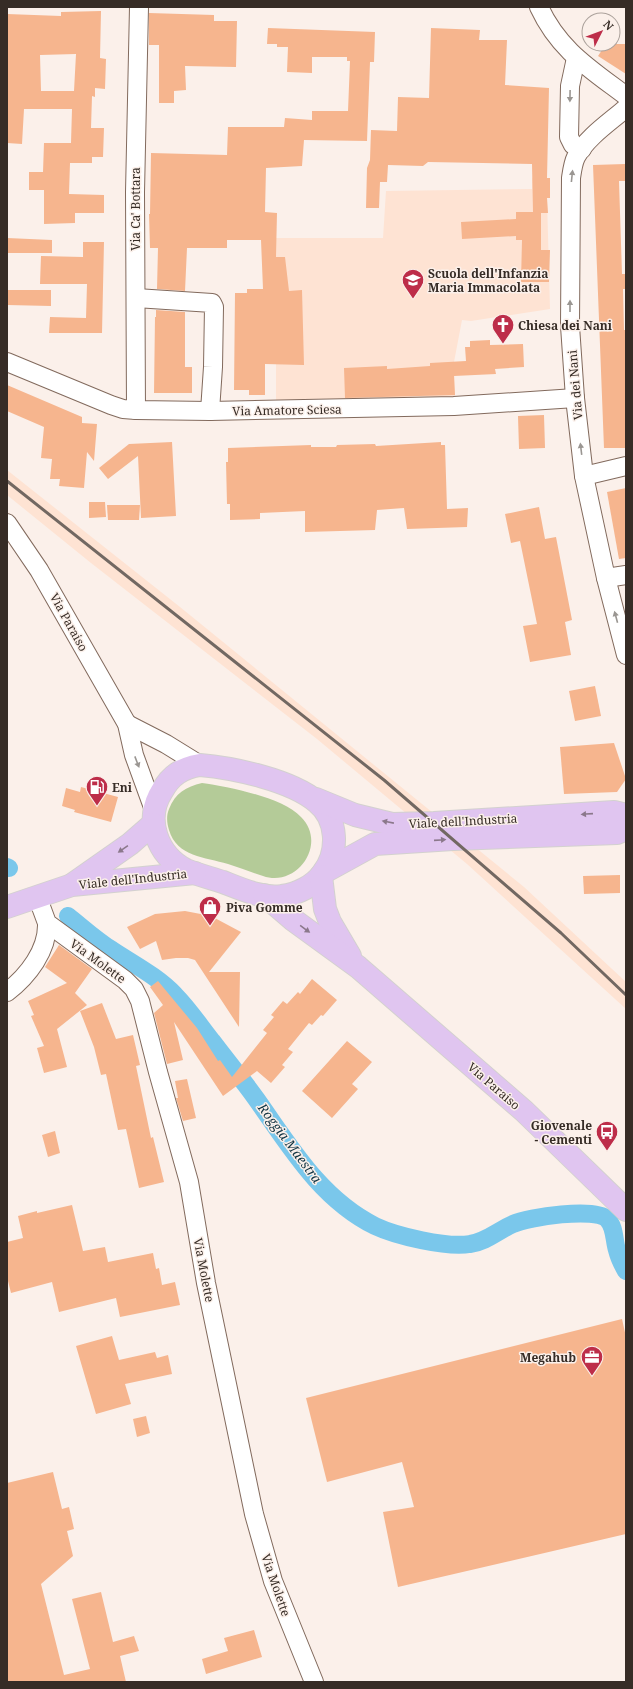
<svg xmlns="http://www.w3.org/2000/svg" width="633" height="1689" font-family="'Noto Serif',serif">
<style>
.built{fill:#fee3d3}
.green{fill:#b4cb98}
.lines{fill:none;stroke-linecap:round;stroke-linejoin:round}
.canal{stroke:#7ac7eb;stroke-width:18}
.building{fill:#f6b58e;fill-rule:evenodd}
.minor-casing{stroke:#826a5d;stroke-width:20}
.major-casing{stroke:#d3d1cf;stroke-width:24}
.minor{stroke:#fff;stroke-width:18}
.major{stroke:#e0c5f0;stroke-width:22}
.rail{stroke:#726862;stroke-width:3}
.oneway{fill:#9a9692}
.oneway2{fill:#8b788b}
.labels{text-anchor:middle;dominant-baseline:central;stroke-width:3;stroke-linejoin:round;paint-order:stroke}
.street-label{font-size:12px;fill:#362c26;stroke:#fbf0ea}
.poi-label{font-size:12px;font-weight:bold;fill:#362c26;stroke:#fbf0ea;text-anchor:start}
.water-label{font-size:13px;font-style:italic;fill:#0f3342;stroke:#fbf0ea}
</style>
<rect width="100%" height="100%" fill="#fbf0ea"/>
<g class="built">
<path d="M 532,178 L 550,178 L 550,198 L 547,198 L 550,309 L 471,321 L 462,320 L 454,362 L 455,401 L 276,407 L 276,238 L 383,238 L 386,191 L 532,189 Z"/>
<path d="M 7,470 L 180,607 L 524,887 L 626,982 L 626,1009 L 467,864 L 317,739 L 91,563 L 7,495 Z"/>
</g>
<path class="green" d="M 202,783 C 229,787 282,797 301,817 C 328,844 297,888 263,876 C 251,872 240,868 228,864 C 205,857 177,857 169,830 C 167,824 166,816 169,809 C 175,793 186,787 202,783 Z"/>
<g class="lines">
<g class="canal">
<path d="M 7,867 L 9,868"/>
<path d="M 68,916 C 82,927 96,940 112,950 C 133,964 157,976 175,995 C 189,1009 200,1026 212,1041 C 227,1061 243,1080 257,1100 C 291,1148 321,1199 375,1226 C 396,1236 447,1248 470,1244 C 486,1242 499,1230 513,1224 C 528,1217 596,1207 607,1219 C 615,1226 614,1241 617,1250 C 619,1258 622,1264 626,1271"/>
</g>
</g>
<g class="building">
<path d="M 101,11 L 100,58 L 106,59 L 105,89 L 95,88 L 95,97 L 92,96 L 91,128 L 104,128 L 103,157 L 92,157 L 92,163 L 70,163 L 69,194 L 104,195 L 104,213 L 75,213 L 75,223 L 44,224 L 44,190 L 29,190 L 29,172 L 43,172 L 44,143 L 71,143 L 72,109 L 24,109 L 22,144 L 7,143 L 7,14 L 61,16 L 61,12 ZM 76,54 L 74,91 L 41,91 L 40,55 Z"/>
<path d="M 149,13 L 214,15 L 214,21 L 237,21 L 236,67 L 185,66 L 186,90 L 174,91 L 174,103 L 159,103 L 159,45 L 149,45 Z"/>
<path d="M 268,28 L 375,32 L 374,62 L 370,62 L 367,141 L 304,140 L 302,166 L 266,168 L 265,212 L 277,213 L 276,257 L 285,257 L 289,291 L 302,290 L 304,365 L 265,364 L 265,395 L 249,395 L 249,390 L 234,390 L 235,293 L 247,293 L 247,289 L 263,289 L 261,240 L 227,240 L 227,248 L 187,248 L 185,291 L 157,289 L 158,248 L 150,248 L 149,214 L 150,214 L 151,153 L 227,155 L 228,127 L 284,127 L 285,118 L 312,120 L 312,111 L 348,111 L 350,61 L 347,61 L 347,57 L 312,57 L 312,73 L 287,72 L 288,47 L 277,47 L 277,44 L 267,44 Z"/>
<path d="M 431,28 L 480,30 L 479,40 L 507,40 L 505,85 L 549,88 L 547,178 L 550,178 L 550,198 L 547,198 L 548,213 L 541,213 L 541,250 L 550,250 L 549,282 L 521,282 L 522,240 L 516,240 L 516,236 L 462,239 L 461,222 L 516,219 L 516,212 L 533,212 L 532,164 L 428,162 L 423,166 L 388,165 L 387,182 L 380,182 L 379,208 L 366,208 L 367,168 L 370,160 L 371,130 L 397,131 L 398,97 L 429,98 Z"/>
<path d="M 606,44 L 626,44 L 626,74 L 598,56 Z"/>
<path d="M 625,164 L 626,181 L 619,181 L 622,274 L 626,274 L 626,289 L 623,289 L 624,330 L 626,330 L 626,448 L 604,448 L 593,165 Z"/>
<path d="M 7,238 L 52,240 L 52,253 L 7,253 Z"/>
<path d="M 83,242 L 104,242 L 102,333 L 49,333 L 50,317 L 86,318 L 87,284 L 40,284 L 41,256 L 83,257 Z"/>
<path d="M 7,290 L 51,290 L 51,306 L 7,305 Z"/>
<path d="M 156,310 L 185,312 L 185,367 L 192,367 L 192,393 L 154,393 L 155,317 L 156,317 Z"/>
<path d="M 490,340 L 490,345 L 523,344 L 524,367 L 495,369 L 496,374 L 454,376 L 455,395 L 345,398 L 344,368 L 387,366 L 387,369 L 430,366 L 430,363 L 466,361 L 465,347 L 470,347 L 470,341 Z"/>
<path d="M 7,385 L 82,417 L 82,423 L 97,424 L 94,461 L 87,452 L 84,488 L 59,486 L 60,479 L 50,479 L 52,459 L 41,458 L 44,427 L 7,411 Z"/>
<path d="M 544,415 L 545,448 L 519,449 L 518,416 Z"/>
<path d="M 172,442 L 176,516 L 141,518 L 138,456 L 108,479 L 99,468 L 129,444 Z"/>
<path d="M 441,442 L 441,445 L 445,445 L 447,509 L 468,508 L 467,527 L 407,529 L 404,508 L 377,510 L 375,530 L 305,532 L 305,511 L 260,513 L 260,519 L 230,520 L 230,504 L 227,504 L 226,462 L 228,462 L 228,448 L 311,445 L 311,447 L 336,447 L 337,445 L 375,444 L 376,446 Z"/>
<path d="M 626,488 L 626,558 L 619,559 L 607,492 Z"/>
<path d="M 89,502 L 105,502 L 106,517 L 89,518 Z"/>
<path d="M 107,505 L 140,505 L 139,520 L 108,520 Z"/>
<path d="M 539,507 L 545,539 L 556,537 L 572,620 L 565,622 L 571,655 L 530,662 L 523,626 L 537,624 L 520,541 L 511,543 L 505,514 Z"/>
<path d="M 595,686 L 601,716 L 575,721 L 569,691 Z"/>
<path d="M 614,743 L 626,779 L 617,792 L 564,794 L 560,747 Z"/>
<path d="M 81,787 L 118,797 L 111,822 L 74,812 L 75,810 L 62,806 L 66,788 L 80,792 Z"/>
<path d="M 620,875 L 620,893 L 584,894 L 583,876 Z"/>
<path d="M 185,911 L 211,916 L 241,932 L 209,972 L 240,972 L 239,1027 L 195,960 L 188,958 L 176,958 L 162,960 L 156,941 L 140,949 L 127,927 L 155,914 Z"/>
<path d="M 59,945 L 92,969 L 75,993 L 87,1005 L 57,1029 L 67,1067 L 44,1073 L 37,1048 L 44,1046 L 31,1016 L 34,1015 L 28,1001 L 67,983 L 45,967 Z"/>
<path d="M 312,979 L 337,1000 L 323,1016 L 321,1015 L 312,1025 L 309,1023 L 288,1049 L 293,1052 L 282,1065 L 285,1067 L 271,1083 L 257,1071 L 223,1096 L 174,1022 L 183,1060 L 167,1064 L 154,1013 L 163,1005 L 150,987 L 158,981 L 197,1028 L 218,1061 L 220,1060 L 232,1077 L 267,1033 L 263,1030 L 274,1017 L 271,1015 L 283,1001 L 287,1004 L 298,992 L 300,994 Z"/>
<path d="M 102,1003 L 116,1039 L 133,1035 L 140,1065 L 136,1066 L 151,1138 L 153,1137 L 164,1182 L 139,1188 L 126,1129 L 118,1130 L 106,1074 L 101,1075 L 94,1047 L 80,1011 Z"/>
<path d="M 347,1041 L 372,1062 L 352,1084 L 358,1089 L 332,1118 L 302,1091 Z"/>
<path d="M 187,1079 L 196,1118 L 183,1121 L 176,1098 L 178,1098 L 175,1081 Z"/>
<path d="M 55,1131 L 60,1153 L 48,1157 L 42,1135 Z"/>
<path d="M 72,1205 L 83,1251 L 105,1247 L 108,1262 L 153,1253 L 156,1269 L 159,1268 L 162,1285 L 175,1282 L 180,1305 L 120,1317 L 116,1298 L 59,1312 L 52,1282 L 11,1293 L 7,1277 L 7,1242 L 23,1238 L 18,1216 L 37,1211 L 37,1213 Z"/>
<path d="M 622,1319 L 626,1337 L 626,1534 L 398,1587 L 383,1512 L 414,1507 L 402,1462 L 327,1482 L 306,1398 Z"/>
<path d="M 112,1336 L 119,1360 L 155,1352 L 157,1358 L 168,1355 L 172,1374 L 125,1384 L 131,1404 L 96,1414 L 76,1346 Z"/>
<path d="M 146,1416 L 150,1433 L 137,1437 L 133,1419 Z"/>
<path d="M 53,1472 L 62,1509 L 69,1507 L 74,1529 L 67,1531 L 73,1556 L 41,1584 L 64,1675 L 90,1669 L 72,1599 L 101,1592 L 113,1642 L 134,1636 L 139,1651 L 120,1656 L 126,1682 L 7,1682 L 7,1483 Z"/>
<path d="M 254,1630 L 262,1657 L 206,1674 L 202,1659 L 228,1651 L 224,1638 Z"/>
</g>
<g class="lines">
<g class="minor-casing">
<g id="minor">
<path d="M 539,7 C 559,50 589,68 626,96"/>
<path d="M 576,58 L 570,86 L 569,137 L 573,145 L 582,149"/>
<path d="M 626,108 C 610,122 587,137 576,157 C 573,163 572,171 571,178 L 570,326 L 575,398 L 584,476 L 606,578 L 626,655"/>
<path d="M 136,298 L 212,303 L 214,307 L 213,367 L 210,411"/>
<path d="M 7,362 L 111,405 L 123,409 L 136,410 L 210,411 L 454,406 L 575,398"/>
<path d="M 136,410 L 135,192 L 139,7"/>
<path d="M 584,476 L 626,466"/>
<path d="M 7,523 L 39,570 L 127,724 L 134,755 L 154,810"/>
<path d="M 606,578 L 626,575"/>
<path d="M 127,724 L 166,744 L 200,765"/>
<path d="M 37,896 L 47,923 L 125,980 L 134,989 L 140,1001 L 158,1072 L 189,1182 L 206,1283 L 254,1514 L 273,1581 L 314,1682"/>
<path d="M 7,992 C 28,976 48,950 47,923"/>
</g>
</g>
<g class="major-casing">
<g id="major">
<path d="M 200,765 C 234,768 291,780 317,802 C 338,819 339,852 323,873 C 314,886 297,894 282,896 C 263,899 241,889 223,882 C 211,878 198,875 186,870 C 157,855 144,819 162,791 C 171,775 182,768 200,765 Z"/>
<path d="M 316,799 L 355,815 L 392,824 L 434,823 L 614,812 L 626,815"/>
<path d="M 324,872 L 375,844 L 453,839 L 617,833 L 626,829"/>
<path d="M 321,876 L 325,909 L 330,922 L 350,956"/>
<path d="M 73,884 L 130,844 L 153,824"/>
<path d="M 264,895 L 292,919 L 358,967 L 524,1111 L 626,1210"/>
<path d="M 7,907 L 72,885 L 195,873"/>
</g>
</g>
<use href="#minor" class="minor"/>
<use href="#major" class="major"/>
<path class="rail" d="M 7,481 L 384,780 L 561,933 L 626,995"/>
</g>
<defs><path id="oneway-solid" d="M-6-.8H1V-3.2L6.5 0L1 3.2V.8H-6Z"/></defs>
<g class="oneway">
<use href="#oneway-solid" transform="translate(570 96) rotate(91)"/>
<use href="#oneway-solid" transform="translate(572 176) rotate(-84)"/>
<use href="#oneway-solid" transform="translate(570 306) rotate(-90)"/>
<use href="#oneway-solid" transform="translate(581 449) rotate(-97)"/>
<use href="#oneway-solid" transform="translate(616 617) rotate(-105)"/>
<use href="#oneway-solid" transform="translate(137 762) rotate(69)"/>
</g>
<g class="oneway2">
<use href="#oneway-solid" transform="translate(587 814) rotate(176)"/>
<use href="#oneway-solid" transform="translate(388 822) rotate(-169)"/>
<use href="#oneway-solid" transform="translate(440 840) rotate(-4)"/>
<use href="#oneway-solid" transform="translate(123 849) rotate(145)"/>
<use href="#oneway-solid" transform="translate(305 929) rotate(36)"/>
</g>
<defs>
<g id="school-pin" transform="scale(1.15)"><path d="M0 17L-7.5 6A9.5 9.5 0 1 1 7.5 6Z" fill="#bd2d49" stroke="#fbf0ea"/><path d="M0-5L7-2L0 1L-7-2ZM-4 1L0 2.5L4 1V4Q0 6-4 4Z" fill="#fff"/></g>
<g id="church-pin" transform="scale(1.15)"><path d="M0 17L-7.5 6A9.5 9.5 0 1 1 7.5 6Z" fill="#bd2d49" stroke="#fbf0ea"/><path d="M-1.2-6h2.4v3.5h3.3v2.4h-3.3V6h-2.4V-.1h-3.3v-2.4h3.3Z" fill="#fff"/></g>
<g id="fuel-pin" transform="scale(1.15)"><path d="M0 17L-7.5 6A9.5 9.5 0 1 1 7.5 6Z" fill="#bd2d49" stroke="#fbf0ea"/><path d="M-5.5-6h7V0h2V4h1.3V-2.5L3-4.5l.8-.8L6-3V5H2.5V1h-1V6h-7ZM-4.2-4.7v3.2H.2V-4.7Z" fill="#fff"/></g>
<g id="shop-pin" transform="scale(1.15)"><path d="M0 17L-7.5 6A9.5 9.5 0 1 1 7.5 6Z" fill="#bd2d49" stroke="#fbf0ea"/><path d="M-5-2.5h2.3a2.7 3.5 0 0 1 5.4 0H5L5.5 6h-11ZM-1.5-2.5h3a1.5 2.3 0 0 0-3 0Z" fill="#fff"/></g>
<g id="bus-pin" transform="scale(1.15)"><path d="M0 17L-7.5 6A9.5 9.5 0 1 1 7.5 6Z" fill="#bd2d49" stroke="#fbf0ea"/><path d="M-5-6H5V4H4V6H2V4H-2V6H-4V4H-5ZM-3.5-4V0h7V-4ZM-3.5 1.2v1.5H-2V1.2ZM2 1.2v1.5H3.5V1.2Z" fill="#fff"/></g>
<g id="office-pin" transform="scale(1.15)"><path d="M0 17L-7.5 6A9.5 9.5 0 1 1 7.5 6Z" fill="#bd2d49" stroke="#fbf0ea"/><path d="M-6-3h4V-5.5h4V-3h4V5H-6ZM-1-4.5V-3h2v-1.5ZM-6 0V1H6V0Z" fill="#fff"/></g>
</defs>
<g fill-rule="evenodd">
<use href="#school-pin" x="413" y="280"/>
<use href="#church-pin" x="503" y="325"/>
<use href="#fuel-pin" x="97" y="787"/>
<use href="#shop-pin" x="210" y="907"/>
<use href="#bus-pin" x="607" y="1132"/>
<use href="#office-pin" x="592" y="1357"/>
</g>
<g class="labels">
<g class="street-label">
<text transform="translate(135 209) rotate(-90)">Via Ca' Bottara</text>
<text transform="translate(575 385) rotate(-95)">Via dei Nani</text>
<text transform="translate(287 410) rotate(-1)">Via Amatore Sciesa</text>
<text transform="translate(69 622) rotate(61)">Via Paraiso</text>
<text transform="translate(463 821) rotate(-3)">Viale dell'Industria</text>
<text transform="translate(133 879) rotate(-6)">Viale dell'Industria</text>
<text transform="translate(98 961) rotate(36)">Via Molette</text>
<text transform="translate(494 1086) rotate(41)">Via Paraiso</text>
<text transform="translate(204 1270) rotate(79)">Via Molette</text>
<text transform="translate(276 1585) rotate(71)">Via Molette</text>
</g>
<g class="poi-label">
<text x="428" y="273">Scuola dell'Infanzia<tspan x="428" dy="14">Maria Immacolata</tspan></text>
<text x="518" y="325">Chiesa dei Nani</text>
<text x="112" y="787">Eni</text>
<text x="226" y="907">Piva Gomme</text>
<text x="592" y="1125" text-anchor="end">Giovenale<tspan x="592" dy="14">- Cementi</tspan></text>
<text x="576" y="1357" text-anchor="end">Megahub</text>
</g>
<g class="water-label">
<text transform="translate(290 1143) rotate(53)">Roggia Maestra</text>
</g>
</g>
<rect width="633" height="1689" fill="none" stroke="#362c26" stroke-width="16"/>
<g transform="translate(601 32) rotate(48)"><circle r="19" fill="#fbf0ea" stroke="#aca29c"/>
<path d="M0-3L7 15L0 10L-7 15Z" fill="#bd2d49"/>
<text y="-6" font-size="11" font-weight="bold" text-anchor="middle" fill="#362c26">N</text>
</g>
</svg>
